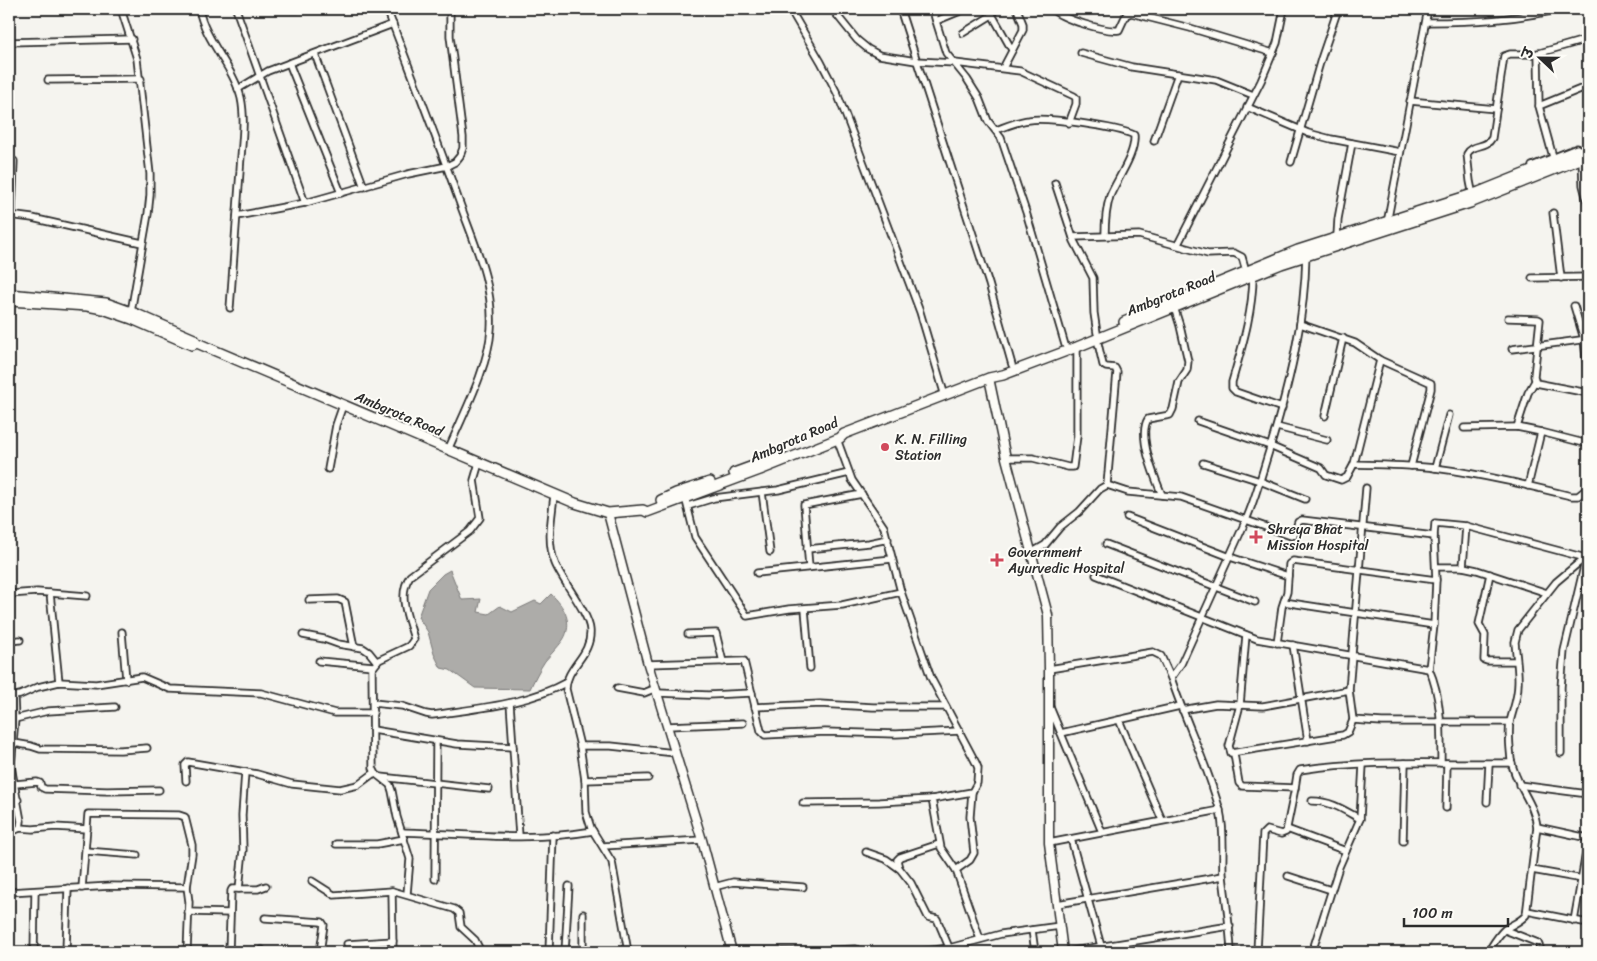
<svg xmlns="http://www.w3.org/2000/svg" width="1597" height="961" font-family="Sriracha,'Playpen Sans Deva',sans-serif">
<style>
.water{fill:#adaca9;stroke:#797877}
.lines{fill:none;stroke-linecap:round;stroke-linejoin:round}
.street-casing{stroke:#2b2b2b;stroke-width:9}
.secondary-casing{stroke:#2b2b2b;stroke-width:11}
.primary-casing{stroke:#2b2b2b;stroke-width:12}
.street{stroke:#fdfcf7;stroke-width:5.5}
.secondary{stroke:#fdfcf7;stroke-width:8}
.primary{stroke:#fdfcf7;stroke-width:9}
.poi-dot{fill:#d1495b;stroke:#fdfcf7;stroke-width:2}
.labels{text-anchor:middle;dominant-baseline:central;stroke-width:4;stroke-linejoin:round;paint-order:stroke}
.street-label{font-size:14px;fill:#2b2b2b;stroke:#fdfcf7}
.poi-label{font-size:14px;fill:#2b2b2b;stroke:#fdfcf7;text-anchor:start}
</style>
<rect width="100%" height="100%" fill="#f5f4ef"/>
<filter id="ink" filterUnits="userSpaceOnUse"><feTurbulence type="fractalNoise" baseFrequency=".02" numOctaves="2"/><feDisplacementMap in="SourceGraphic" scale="10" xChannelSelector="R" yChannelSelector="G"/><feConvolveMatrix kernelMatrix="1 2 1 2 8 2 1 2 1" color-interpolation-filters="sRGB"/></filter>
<g filter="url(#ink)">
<path class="water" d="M 450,570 L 462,600 L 481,599 L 478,612 L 489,614 L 500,606 L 512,612 L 535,601 L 541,604 L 551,594 C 564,606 574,623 563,640 C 558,647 551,654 545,661 C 539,670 534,680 530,689 L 475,688 L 450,670 L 441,668 L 434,654 L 428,632 L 418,617 L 428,589 L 443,574 Z"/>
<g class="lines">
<g class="street-casing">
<g id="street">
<path d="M 121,9 L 137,59 L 150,174 L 150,195 L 148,214 L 131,312"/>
<path d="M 199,9 C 205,41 233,66 241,98 C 246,121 241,148 240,171 C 237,217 233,262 230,308"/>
<path d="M 236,9 L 305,203"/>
<path d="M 292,9 L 297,9"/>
<path d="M 387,9 C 411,73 436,136 459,201 C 474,243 494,284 491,329 C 489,366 463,415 448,450"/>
<path d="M 790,9 L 821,62 L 837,93 L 852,132 L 920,312 L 945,396"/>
<path d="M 832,9 L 857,40 L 868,49 L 879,55 L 916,61 L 955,63 L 1020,71 L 1074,96 L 1076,98 L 1076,104 L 1069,123"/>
<path d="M 900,9 L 989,284 L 1012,365"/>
<path d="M 933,9 L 935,18 L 946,53 L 967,79 L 979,98 L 988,121 L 1001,138 L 1026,212 L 1065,345"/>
<path d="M 989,9 L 1012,50"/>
<path d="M 1052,9 C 1062,19 1105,32 1119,30 L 1126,15 L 1131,13 L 1190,28 L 1273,53"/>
<path d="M 936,21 L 965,9"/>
<path d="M 1426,22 C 1475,22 1512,20 1560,9"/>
<path d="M 963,33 L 992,15"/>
<path d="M 9,42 L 132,39"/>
<path d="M 1081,53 L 1132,67 L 1216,80 L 1253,95"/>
<path d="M 1538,53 L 1539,106 L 1553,157"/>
<path d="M 315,54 L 364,187"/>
<path d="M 289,63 L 341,193"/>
<path d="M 1003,68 L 1023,30 L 1023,24 L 1017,9"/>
<path d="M 48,80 L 141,79"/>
<path d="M 238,89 L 268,71 L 393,24"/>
<path d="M 1410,101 L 1496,109"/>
<path d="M 1539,106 L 1588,86"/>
<path d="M 1247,107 L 1308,133 L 1331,139 L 1400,152"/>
<path d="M 996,130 C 1007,126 1018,121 1029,120 C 1047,117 1118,127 1134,135 C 1136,154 1117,179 1110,196 C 1106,209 1105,222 1105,235"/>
<path d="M 1154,141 L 1178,74"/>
<path d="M 1582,158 L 1583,185 L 1588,204"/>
<path d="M 1291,162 L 1321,59 L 1338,9"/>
<path d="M 1532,166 L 1577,148"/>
<path d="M 1055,183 L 1074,241 L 1093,278 L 1094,313 L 1097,333"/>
<path d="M 1472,191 L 1470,181 L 1467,154 C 1473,143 1486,149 1492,138 L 1504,56 L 1510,54 L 1536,54 L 1588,39"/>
<path d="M 1553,213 L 1561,278"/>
<path d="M 9,215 L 32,218 L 142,243"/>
<path d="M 12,215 L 14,161"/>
<path d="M 237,216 L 305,203 L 408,174 L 447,166 L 455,162 L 460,156 L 463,148 L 463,137 L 450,36 L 450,9"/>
<path d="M 1387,223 L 1428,9"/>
<path d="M 1337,236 L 1338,219 L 1352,143"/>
<path d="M 1073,237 L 1139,235 L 1208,254 L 1234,253 L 1242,257 L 1246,271"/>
<path d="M 1178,244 L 1261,81 L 1277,43 L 1284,9"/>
<path d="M 1253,275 C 1253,312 1242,347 1232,382 L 1232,388 L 1236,392 L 1282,408"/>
<path d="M 1532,278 L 1588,277"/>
<path d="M 1574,306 L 1584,339 L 1588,377"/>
<path d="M 1508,318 L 1538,319 L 1540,320 L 1534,376 L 1536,383 L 1588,393"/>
<path d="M 1300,324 L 1355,343 L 1380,360 L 1431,383 L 1431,389 L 1411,466"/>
<path d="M 1097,339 L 1103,365 L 1106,367 L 1115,368 L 1117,372 L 1107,485 L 1128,492 L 1181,497 L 1246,520 C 1256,497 1262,473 1270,448 C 1289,385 1305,321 1306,254"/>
<path d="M 1512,349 L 1588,339"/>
<path d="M 1380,360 L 1354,464 C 1381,465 1408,465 1435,468 C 1481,474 1526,485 1571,496 L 1578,496 L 1588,488"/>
<path d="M 1325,416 L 1343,338"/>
<path d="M 1198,421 L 1270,446 L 1321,468 L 1326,475 L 1341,480 L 1347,477 L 1354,464"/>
<path d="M 1277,427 L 1327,440"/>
<path d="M 1517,427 L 1528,393 L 1535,381"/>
<path d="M 1464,428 L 1517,427 L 1541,432"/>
<path d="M 1006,458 L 1033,458 L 1068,467 L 1073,467 L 1077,436 L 1077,347"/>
<path d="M 1203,463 L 1260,481 L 1305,499"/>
<path d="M 1435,468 L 1449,415"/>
<path d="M 328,469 L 336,425 L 343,405"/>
<path d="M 1528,486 L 1541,432 L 1588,444"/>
<path d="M 762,492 L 770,552"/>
<path d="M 554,495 C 552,517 546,541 555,563 C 562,581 589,613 590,630 C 592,656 566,666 566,689 L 580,746 L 585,780 L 586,812 L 591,828 L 612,862 L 628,952"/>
<path d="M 1162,495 C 1155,478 1137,436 1148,419 L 1170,415 L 1173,409 L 1179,382 L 1187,370 L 1188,361 L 1180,326 L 1174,307"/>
<path d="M 685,497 L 695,537 L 747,616 L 789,609 L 842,605 L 901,592 L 884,527 L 852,480 L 837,439"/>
<path d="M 688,506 L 714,498 L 778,490 L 849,473"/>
<path d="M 1127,517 L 1230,557 L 1288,576"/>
<path d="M 1434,536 L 1435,523 L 1466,526 L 1586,558 L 1564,651 L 1561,687 L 1561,753"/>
<path d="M 1106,544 L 1255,602"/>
<path d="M 807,549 L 869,543 L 888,539"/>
<path d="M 1031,553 L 1045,545 L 1060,527 L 1079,512 L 1100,489 L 1107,485"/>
<path d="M 809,567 L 804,505 L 862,494"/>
<path d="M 1436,567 L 1463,567 L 1477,570 L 1547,593"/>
<path d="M 1463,567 L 1466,526"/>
<path d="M 757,573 L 892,559"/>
<path d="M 1490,574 L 1479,624 L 1485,635 L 1484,660 L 1487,661 L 1516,661"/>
<path d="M 1096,575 L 1257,639 L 1429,669 C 1442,698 1441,732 1441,763"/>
<path d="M 901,592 L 931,678 L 976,763 L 978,768 L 977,783 L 972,792 L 932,799 L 941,848 L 956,870 L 980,939"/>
<path d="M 50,593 L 59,682"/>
<path d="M 9,594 L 37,592 L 87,596"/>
<path d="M 309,600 L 338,599 L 345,602 L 354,647"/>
<path d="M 1284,602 L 1434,625"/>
<path d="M 805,609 L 810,668"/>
<path d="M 122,632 L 126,680"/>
<path d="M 688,634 L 716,633 L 723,662"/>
<path d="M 303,635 L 324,639 L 338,644 L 363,648 L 369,652 L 377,662"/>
<path d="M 1246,635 L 1240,705 L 1229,746 L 1231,753 L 1343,735 L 1348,732 L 1353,720"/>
<path d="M 9,641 L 20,640"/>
<path d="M 1277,643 L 1282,607 L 1287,592 L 1289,564 L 1293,561 L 1436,580 L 1434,625 L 1429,669"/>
<path d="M 1293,645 L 1308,741"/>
<path d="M 319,661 L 373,666"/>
<path d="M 648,664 L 744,661 L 761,731 L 765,735 L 825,732 L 896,734 L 960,731"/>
<path d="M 1049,669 L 1153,652 L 1161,656 L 1171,678 L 1181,664 L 1246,520 L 1291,536 L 1294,535 L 1298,522 L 1302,520 L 1434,536 L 1436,580"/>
<path d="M 1171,678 C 1186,723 1208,766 1220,811 C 1225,832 1222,855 1223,876 C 1226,902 1230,927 1231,952"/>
<path d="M 617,688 L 644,693 L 656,688"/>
<path d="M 1349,690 L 1366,488"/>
<path d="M 658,693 L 708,695 L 752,693"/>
<path d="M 9,697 L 20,695 L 38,687 L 59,682 L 96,684 L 142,677 L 170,689 L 261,693 L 335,713 L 373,713"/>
<path d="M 373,703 L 402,706 L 426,714 L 432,715 C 478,708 526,705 567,682"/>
<path d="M 510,703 L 519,836"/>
<path d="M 755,707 L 820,704 L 873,707 L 946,707"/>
<path d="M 1050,707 L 1102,832"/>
<path d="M 1182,710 L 1216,704 L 1263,706 L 1349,690 L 1353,720 L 1382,722 L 1510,722"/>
<path d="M 15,719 L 48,711 L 115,707"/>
<path d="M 1119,720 L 1162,820"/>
<path d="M 668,726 L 743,723"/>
<path d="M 373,730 L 457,744 L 513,747"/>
<path d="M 1061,733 L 1180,706"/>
<path d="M 14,743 L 31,746 L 40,749 L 120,750 L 147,748"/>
<path d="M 580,746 L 611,746 L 675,753"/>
<path d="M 1234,754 L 1239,783 L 1242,786 L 1295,788 L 1297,775 L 1300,770 C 1370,759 1441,764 1512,763"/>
<path d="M 381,777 L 489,789"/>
<path d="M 585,780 L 648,778"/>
<path d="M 186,781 L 185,765 L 188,762 L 257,774 L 292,784 L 340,789 L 358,785 L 374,773"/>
<path d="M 15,784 L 37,782 L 40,783 L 41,787 L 45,789 L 107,791 L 159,790"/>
<path d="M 1519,785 L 1588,794"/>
<path d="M 9,800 L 18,800"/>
<path d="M 1312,801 C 1331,801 1344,810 1360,819"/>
<path d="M 1487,802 L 1489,764"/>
<path d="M 803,803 L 879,802 L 932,799"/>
<path d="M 1446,808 L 1447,763"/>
<path d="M 1537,827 L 1588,838"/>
<path d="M 20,828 L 33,829 L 55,827 L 87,829"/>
<path d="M 1287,829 L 1346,851"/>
<path d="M 402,832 C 465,834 530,842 593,831"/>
<path d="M 9,833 L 20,828 L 21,821 L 11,766 L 15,719 L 14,697"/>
<path d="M 1071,839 L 1101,946"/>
<path d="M 1403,841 L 1405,763"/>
<path d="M 1049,843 L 1220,810"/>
<path d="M 336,844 L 377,844 L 404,839"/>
<path d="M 603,846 L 702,840"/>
<path d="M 86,851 L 137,855"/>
<path d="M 866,852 L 886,859 L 900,869 L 911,883 L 928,917 L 937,919 L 951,952"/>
<path d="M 899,868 L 897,860 L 900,857 L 939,844"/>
<path d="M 956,870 L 970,860 L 974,853 L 970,817 L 972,792"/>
<path d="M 1532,870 L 1588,880"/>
<path d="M 1288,876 L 1331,890"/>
<path d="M 435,879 L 436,741"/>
<path d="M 312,881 L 334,895 L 392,891 L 454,909 L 459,913 L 461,927 L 475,940 L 481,952"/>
<path d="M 714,887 L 733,882 L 803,887"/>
<path d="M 82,888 L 88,814 L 179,815 L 185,817 L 192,845 L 192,854 L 187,887 L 189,902 L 187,952"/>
<path d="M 239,889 L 243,850 L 242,815 L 245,772"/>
<path d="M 392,891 L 393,952"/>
<path d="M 9,892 L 111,886 L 187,887"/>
<path d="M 407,894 L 410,859 L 397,817 L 392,791 L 390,785 L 376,774 L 373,768 L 372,669 L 379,660 L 409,646 L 414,639 C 408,618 397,595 410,576 L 470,531 L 480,518 L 474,480 L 479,463"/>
<path d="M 1057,904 L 1223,876"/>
<path d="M 1527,911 L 1588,923"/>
<path d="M 188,912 L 230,913"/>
<path d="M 583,914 L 583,952"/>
<path d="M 265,918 L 322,922 L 324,925 L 320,952"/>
<path d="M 1574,921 L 1588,841"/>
<path d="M 1032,930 L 1035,952"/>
<path d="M 1505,930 L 1538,943 L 1542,952"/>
<path d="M 347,944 L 393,941"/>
<path d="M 1312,950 L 1338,952"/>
<path d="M 731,951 L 791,952 L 856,949 L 862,952"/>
<path d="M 1257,951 L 1263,834 L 1267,830 L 1281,834 L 1286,832 L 1295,788"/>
<path d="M 34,952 L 35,891"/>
<path d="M 66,952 L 68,888"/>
<path d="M 229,952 L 231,891 L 232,889 L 258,889 L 266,886"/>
<path d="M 262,952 L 262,950"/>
<path d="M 549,952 L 553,835"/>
<path d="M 565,952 L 569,886"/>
<path d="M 919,952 L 949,948 L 1001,934 L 1060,926"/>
<path d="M 1066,952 L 1230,926"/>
<path d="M 1231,952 L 1275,952"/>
<path d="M 1275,952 L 1307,951 L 1312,950 L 1314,946 L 1339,867 L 1360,819 L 1363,765"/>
<path d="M 1488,952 C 1493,944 1498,935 1505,929 C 1513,924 1520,922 1526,915 L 1537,827 C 1535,803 1515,785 1511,760 C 1510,748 1508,734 1510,722 C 1513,709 1518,698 1518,684 C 1519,671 1516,656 1515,642 L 1518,630 L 1556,582 L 1588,555"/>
</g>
</g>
<g class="secondary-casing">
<g id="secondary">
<path d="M 989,378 L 1006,458 L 1048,615 L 1049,669 L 1049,843 L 1063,952"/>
<path d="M 608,513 L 648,664 L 702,840 L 732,952"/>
</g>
</g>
<g class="primary-casing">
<g id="primary">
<path d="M 9,294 L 106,303 L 134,313 L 194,339 L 197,343"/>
<path d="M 9,301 L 87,306 L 103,309 L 132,319 L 192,345 L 197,343 L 575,503 L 608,513 L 643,510 L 647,512 L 760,470 L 840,438 L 844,434 L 989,378 L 1003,375 L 1077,347 L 1281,264 L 1470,203 L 1588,156"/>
<path d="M 1124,322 L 1298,250 L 1479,192 L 1588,148"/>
<path d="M 734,473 L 780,456"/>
<path d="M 661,500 L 676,493 L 710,482"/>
</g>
</g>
<use href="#street" class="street"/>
<use href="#secondary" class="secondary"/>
<use href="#primary" class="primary"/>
</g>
</g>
<g class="poi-dot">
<circle cx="885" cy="447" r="5"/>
<path d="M1253.5 529.5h5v5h5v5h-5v5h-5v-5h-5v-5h5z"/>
<path d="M994.5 552.5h5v5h5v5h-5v5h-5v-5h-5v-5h5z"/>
</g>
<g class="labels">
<g class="street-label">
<text transform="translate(1171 294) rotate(-22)">Ambgrota Road</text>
<text transform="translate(399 414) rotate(23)">Ambgrota Road</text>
<text transform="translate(794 440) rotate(-23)">Ambgrota Road</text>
</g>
<g class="poi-label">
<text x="895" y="439">K. N. Filling<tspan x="895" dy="16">Station</tspan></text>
<text x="1267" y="529">Shreya Bhat<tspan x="1267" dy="16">Mission Hospital</tspan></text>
<text x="1008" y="552">Government<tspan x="1008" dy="16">Ayurvedic Hospital</tspan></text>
</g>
</g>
<rect width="1597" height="961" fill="none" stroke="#fdfcf7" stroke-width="30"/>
<rect x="15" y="15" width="1567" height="931" fill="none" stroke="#2b2b2b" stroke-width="2" filter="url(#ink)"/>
<g transform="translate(1540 58) rotate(292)" stroke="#fdfcf7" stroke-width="4" paint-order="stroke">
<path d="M0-4L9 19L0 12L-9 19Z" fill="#2b2b2b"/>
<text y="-8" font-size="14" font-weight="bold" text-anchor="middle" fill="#2b2b2b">उ</text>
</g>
<path d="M1404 918v8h104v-8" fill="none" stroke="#2b2b2b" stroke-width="2.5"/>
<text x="1412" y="918" font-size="15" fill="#2b2b2b" stroke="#fdfcf7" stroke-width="4" paint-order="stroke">100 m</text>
</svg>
